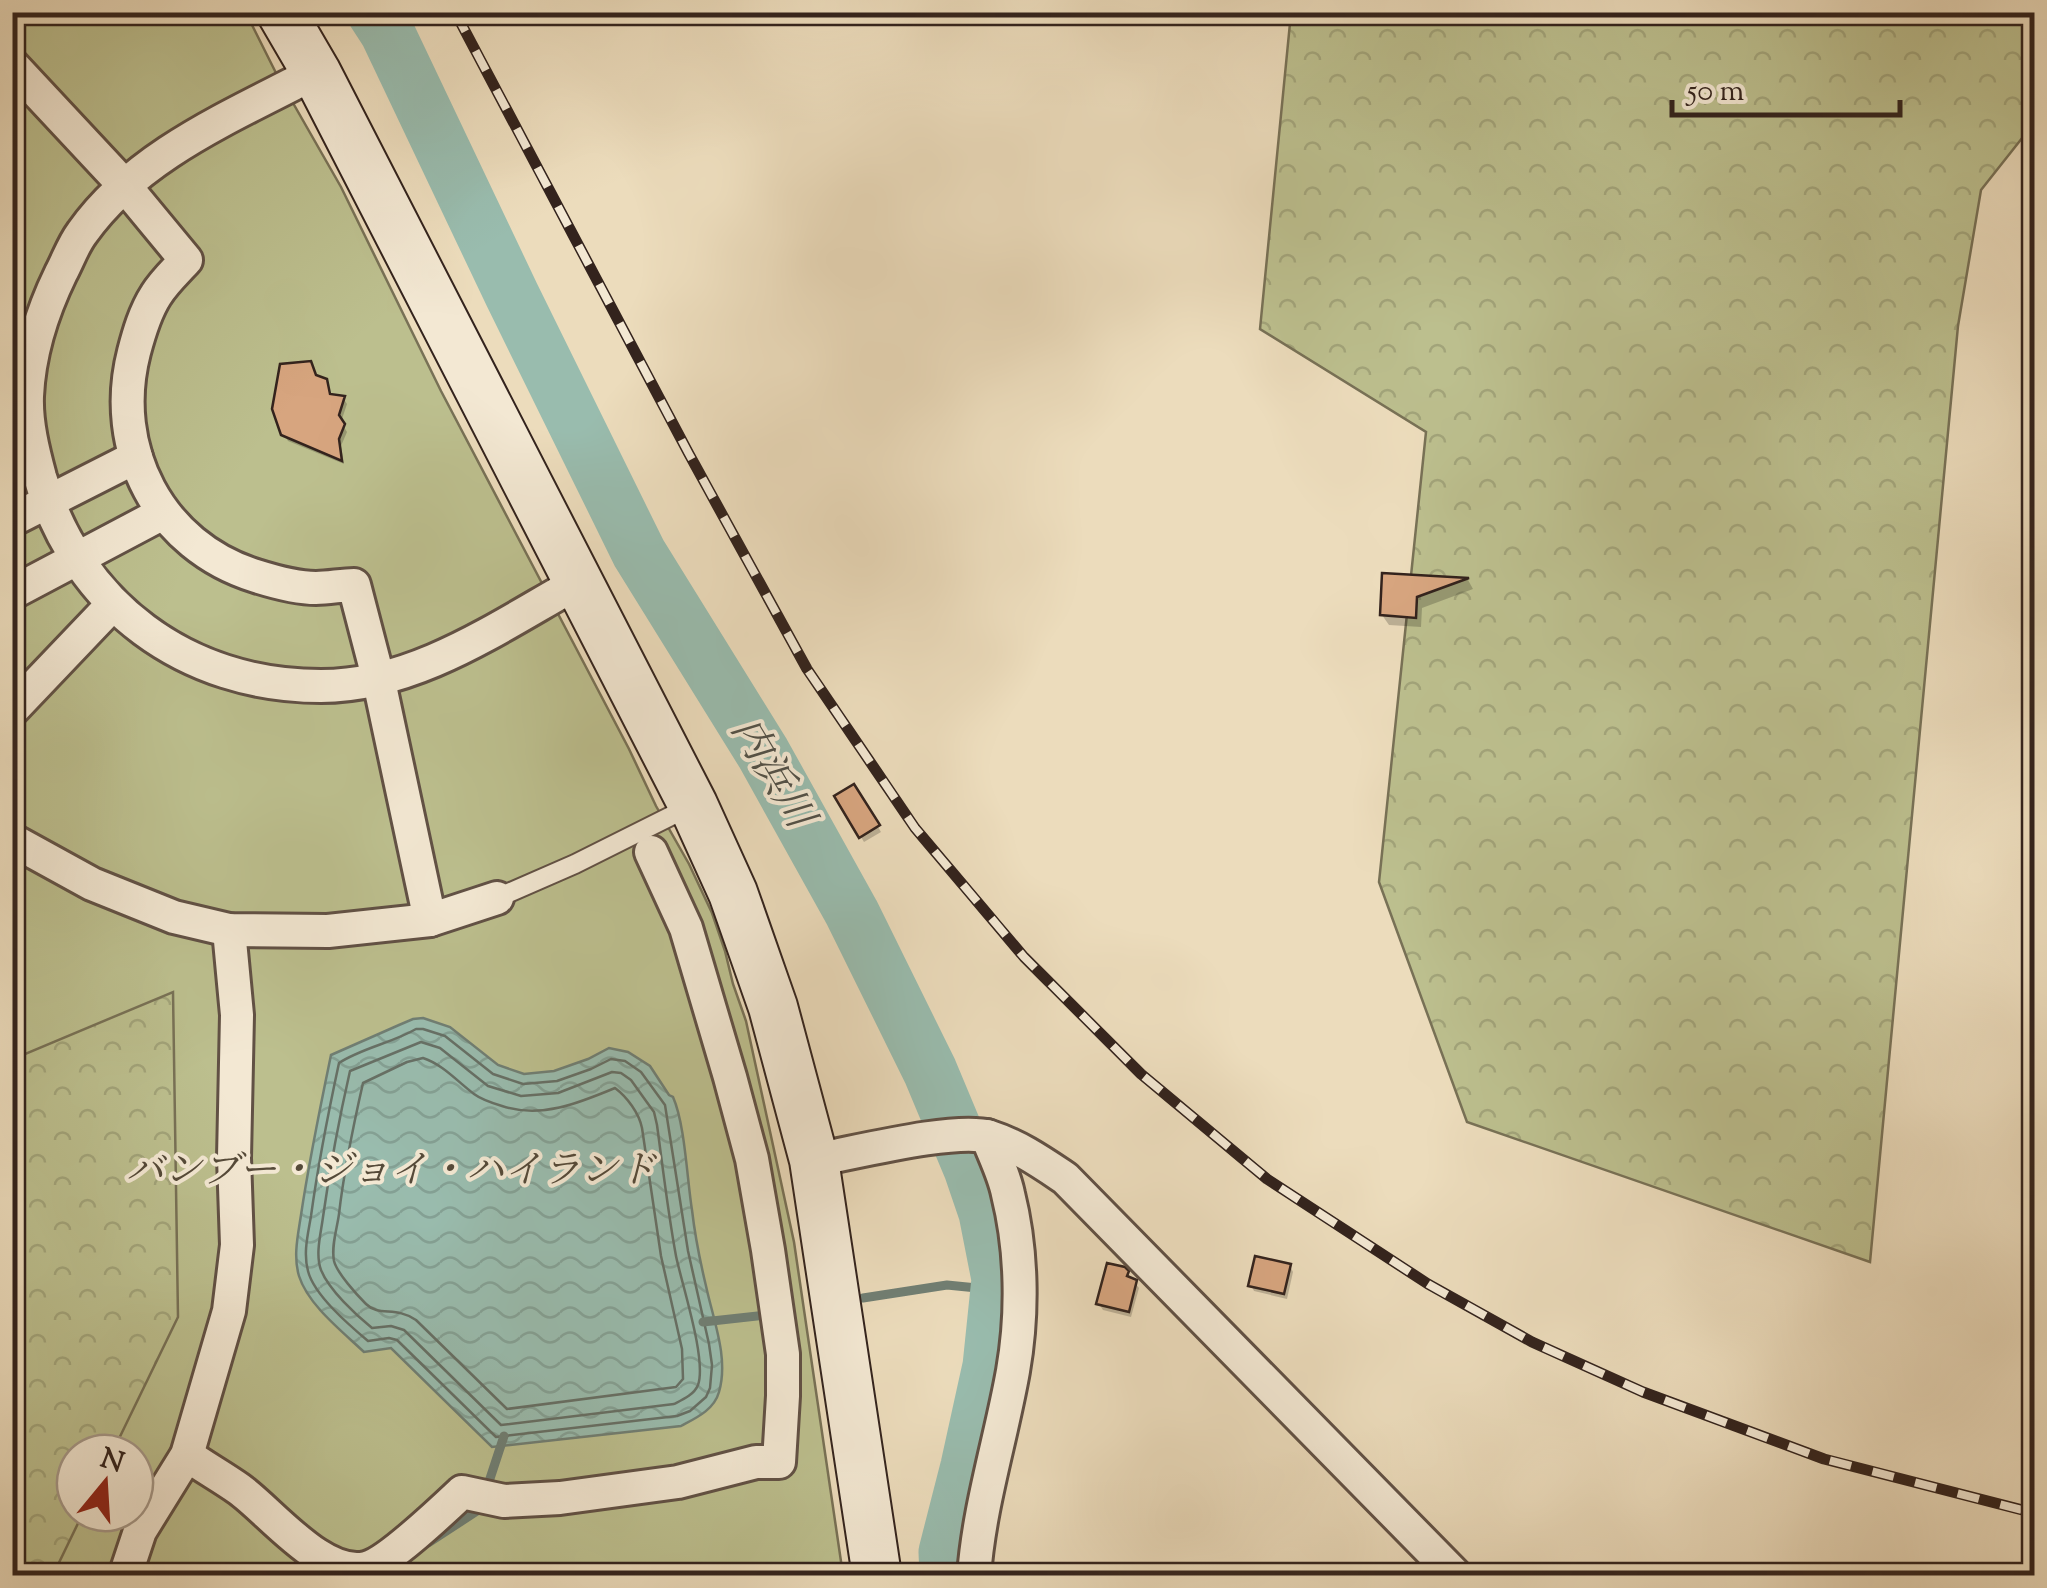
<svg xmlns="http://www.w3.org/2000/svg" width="2047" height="1588" font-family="'Sorts Mill Goudy','Noto Serif JP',serif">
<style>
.green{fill:#bcbf8e;stroke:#787156;stroke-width:2.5;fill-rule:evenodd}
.forest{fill:url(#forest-crowns);stroke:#787156;stroke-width:2.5}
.water{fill:url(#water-waves);stroke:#707f74;stroke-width:2.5}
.shadow{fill:#0003}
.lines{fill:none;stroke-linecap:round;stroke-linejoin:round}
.shore{stroke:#667066;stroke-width:2.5}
.stream{stroke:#707f74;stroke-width:9}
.river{stroke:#99bcae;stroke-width:55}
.building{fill:#d7a57f;stroke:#33231d;stroke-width:2.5}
.lane-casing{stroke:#615145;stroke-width:22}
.street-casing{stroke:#615145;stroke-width:38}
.secondary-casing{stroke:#33231d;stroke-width:52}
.lane{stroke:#f3e8d3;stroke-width:18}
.street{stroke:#f3e8d3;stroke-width:32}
.secondary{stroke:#f3e8d3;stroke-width:48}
.rail-casing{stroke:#33231d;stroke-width:11}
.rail{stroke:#f3e8d3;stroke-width:8;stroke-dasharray:22;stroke-linecap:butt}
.labels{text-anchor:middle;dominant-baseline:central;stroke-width:8;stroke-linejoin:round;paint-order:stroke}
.park-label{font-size:38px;font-style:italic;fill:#554a39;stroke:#f3e8d3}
.water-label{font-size:40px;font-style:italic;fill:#525148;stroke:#f3e8d3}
</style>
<defs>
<pattern id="forest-crowns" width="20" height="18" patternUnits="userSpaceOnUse" patternTransform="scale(2.5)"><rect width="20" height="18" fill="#bcbf8e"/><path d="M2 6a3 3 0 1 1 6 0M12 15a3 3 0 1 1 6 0" fill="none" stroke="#a2a47a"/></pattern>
<pattern id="water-waves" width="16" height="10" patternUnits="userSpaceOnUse" patternTransform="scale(2.5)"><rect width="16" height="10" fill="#99bcae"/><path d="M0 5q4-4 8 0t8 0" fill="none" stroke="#84a195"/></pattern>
</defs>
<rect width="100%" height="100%" fill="#ecdcbc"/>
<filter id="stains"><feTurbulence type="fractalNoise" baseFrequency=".002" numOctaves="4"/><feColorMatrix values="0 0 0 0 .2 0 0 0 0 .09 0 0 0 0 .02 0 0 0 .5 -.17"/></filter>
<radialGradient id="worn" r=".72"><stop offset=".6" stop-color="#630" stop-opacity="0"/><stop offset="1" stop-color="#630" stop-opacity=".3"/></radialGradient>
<path class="green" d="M 12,13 L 246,13 L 277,75 L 341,187 L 441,391 L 629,749 L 656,806 L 689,864 L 712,913 L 725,951 L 733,984 L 746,1021 L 794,1242 L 843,1575 L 13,1575 ZM 75,1453 L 135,1453 L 135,1513 L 75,1513 Z"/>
<g class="forest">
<path d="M 1291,13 L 2034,13 L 2034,123 L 1981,190 L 1958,326 L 1870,1262 L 1467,1122 L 1379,882 L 1426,432 L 1260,329 Z"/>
<path d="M 173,992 L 178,1317 L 112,1453 L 75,1453 L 75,1513 L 83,1513 L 53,1575 L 13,1575 L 13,1059 Z"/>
</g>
<path class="water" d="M 423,1018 L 450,1027 L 498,1065 L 524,1074 L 554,1071 L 588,1059 L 609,1048 L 628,1052 L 650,1066 L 669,1095 L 673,1097 C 685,1124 687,1179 692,1210 C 695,1236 700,1261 706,1286 C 713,1319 729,1358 719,1392 C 714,1410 696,1418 681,1426 L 492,1447 L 391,1348 L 364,1352 C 343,1332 308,1305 299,1276 C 293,1256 298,1235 301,1215 C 309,1161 320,1108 331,1055 L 399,1025 L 413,1019 Z"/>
<g class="shadow">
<path d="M 316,378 L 325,381 L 331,397 L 343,398 L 347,404 L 341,422 L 347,432 L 341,446 L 344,464 L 288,441 L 284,434 Z"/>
<path d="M 1385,575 L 1468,580 L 1473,589 L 1422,608 L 1421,627 L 1389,625 L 1382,615 Z"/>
<path d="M 854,787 L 881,832 L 864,842 L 837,797 Z"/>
<path d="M 1290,1266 L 1293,1272 L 1287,1299 L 1254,1291 L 1251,1285 Z"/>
<path d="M 1127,1273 L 1139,1288 L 1131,1317 L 1103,1310 L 1099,1304 Z"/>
</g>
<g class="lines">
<g class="shore">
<path d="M 416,1029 L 423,1029 L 445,1036 L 493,1074 L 523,1084 L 557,1081 L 591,1069 L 611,1059 L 625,1061 L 641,1072 L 665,1105 L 688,1251 L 709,1344 L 712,1365 L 710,1388 L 706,1397 L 690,1411 L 677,1416 L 496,1437 L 397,1340 L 389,1338 L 368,1341 C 349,1325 314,1295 308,1271 C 303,1253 308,1234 311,1216 C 318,1165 328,1114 339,1063 C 362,1048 392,1043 416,1029 Z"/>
<path d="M 421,1042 L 440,1048 L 488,1086 L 521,1096 L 558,1093 L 612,1072 L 621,1073 L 631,1080 L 646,1101 L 654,1112 L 657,1125 C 663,1169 668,1213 676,1256 C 682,1285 707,1360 698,1385 C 694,1395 682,1400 674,1404 L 501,1425 L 404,1330 L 391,1326 L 372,1328 C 356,1315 329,1290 321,1270 C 315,1254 321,1233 323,1217 C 330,1168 339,1119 350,1071 Z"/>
<path d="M 423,1058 C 442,1064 458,1082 474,1094 C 482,1100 492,1103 502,1106 C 541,1119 579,1103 615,1088 C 627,1097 639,1113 642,1128 L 661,1256 L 682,1349 L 683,1379 L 676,1387 L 507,1409 L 416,1320 C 396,1306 379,1317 366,1304 C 357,1295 337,1273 334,1261 C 331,1246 337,1229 339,1214 C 344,1170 353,1127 363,1083 L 407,1062 Z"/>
</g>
<g class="stream">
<path d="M 863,1298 L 947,1285 L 997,1290"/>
<path d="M 703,1322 L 766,1315"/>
<path d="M 428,1543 L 480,1509 L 504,1436"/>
</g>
<path class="river" d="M 374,12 L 387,32 L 512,295 L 639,553 L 763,753 L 852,913 L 930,1071 L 971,1169 L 986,1213 L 999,1279 L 990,1366 L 968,1466 L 946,1552 L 947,1576"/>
</g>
<g class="building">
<path d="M 311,361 L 316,375 L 327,379 L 330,394 L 345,396 L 339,415 L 345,424 L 339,439 L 342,461 L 281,435 L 272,409 L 280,364 Z"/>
<path d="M 1382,573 L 1469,578 L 1417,597 L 1416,618 L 1380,615 Z"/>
<path d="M 854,784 L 880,825 L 859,838 L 834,796 Z"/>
<path d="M 1255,1256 L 1291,1264 L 1284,1294 L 1248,1286 Z"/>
<path d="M 1107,1263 L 1125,1267 L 1129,1271 L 1127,1276 L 1137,1280 L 1129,1312 L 1096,1304 Z"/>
</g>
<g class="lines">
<g class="lane-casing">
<path id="lane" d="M 497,898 L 575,864 L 691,806"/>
</g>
<g class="street-casing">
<g id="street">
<path d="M 12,65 L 124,185 L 186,260 C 176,271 164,282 156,295 C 145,312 139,333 134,352 C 109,449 159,546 256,576 C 275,582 296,588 316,588 C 329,588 342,585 354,585 L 379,681 L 430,920"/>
<path d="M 316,72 C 233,116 138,154 82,233 C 73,245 68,260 61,273 C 42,312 29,353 27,396 C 26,423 33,451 40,477 C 78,606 186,686 321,686 C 415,686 498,627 577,583"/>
<path d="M 12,520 L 136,457"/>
<path d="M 12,593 L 163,513"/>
<path d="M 12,710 L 112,605"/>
<path d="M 12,840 L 92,884 L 174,917 L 229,930 L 328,931 L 430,920 L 497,898"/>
<path d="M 814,1160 C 854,1153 954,1127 990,1137 C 1018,1146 1041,1162 1065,1178 L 1456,1576"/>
<path d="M 187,1455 C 204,1467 222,1477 239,1489 C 271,1512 322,1578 366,1568 C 387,1563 444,1509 462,1492 L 504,1501 L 560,1498 L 678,1482 L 756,1462 L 779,1462 L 783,1396 L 783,1354 L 768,1250 L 752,1159 L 730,1077 L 686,928 L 651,852"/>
<path d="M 125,1576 L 140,1531 L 187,1455 L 229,1311 L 237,1245 L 234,1158 L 237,1015 L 229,930"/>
<path d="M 974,1576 C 979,1506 1001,1439 1013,1371 C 1023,1314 1022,1250 1008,1194 C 1004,1174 994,1155 987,1136"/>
</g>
</g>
<g class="secondary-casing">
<path id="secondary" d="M 281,12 L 316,72 L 693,805 L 733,893 L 773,1007 L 814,1160 L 877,1576"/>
</g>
<use href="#lane" class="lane"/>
<use href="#street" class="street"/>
<use href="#secondary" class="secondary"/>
<g class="rail-casing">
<path id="rail" d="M 455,12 L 689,454 L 807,669 L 915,828 L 1024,957 L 1141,1074 L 1267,1179 L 1428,1284 L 1532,1342 L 1643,1392 L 1824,1459 L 2034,1513"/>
</g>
<use href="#rail" class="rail"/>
</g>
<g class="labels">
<g class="park-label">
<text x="391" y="1173">バンブー・ジョイ・ハイランド</text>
</g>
<g class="water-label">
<text transform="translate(770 774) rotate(59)">内浜川</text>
</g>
</g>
<rect width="2047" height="1588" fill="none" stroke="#ecdcbc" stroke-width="50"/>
<rect x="15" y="15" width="2017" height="1558" fill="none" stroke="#33231d" stroke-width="5"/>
<rect x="25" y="25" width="1997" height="1538" fill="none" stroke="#33231d" stroke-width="2.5"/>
<g transform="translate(105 1483) rotate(18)"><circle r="48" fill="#f3e8d3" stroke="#a6998a" stroke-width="2.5"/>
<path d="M0-8L18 38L0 25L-18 38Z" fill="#8f2418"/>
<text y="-15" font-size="28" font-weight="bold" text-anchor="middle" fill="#33231d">N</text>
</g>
<path d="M1672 100v15h228v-15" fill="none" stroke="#33231d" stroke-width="5"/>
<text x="1687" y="100" font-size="30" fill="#33231d" stroke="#f3e8d3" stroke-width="8" paint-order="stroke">50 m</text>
<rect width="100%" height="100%" filter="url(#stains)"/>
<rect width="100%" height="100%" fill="url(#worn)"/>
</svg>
